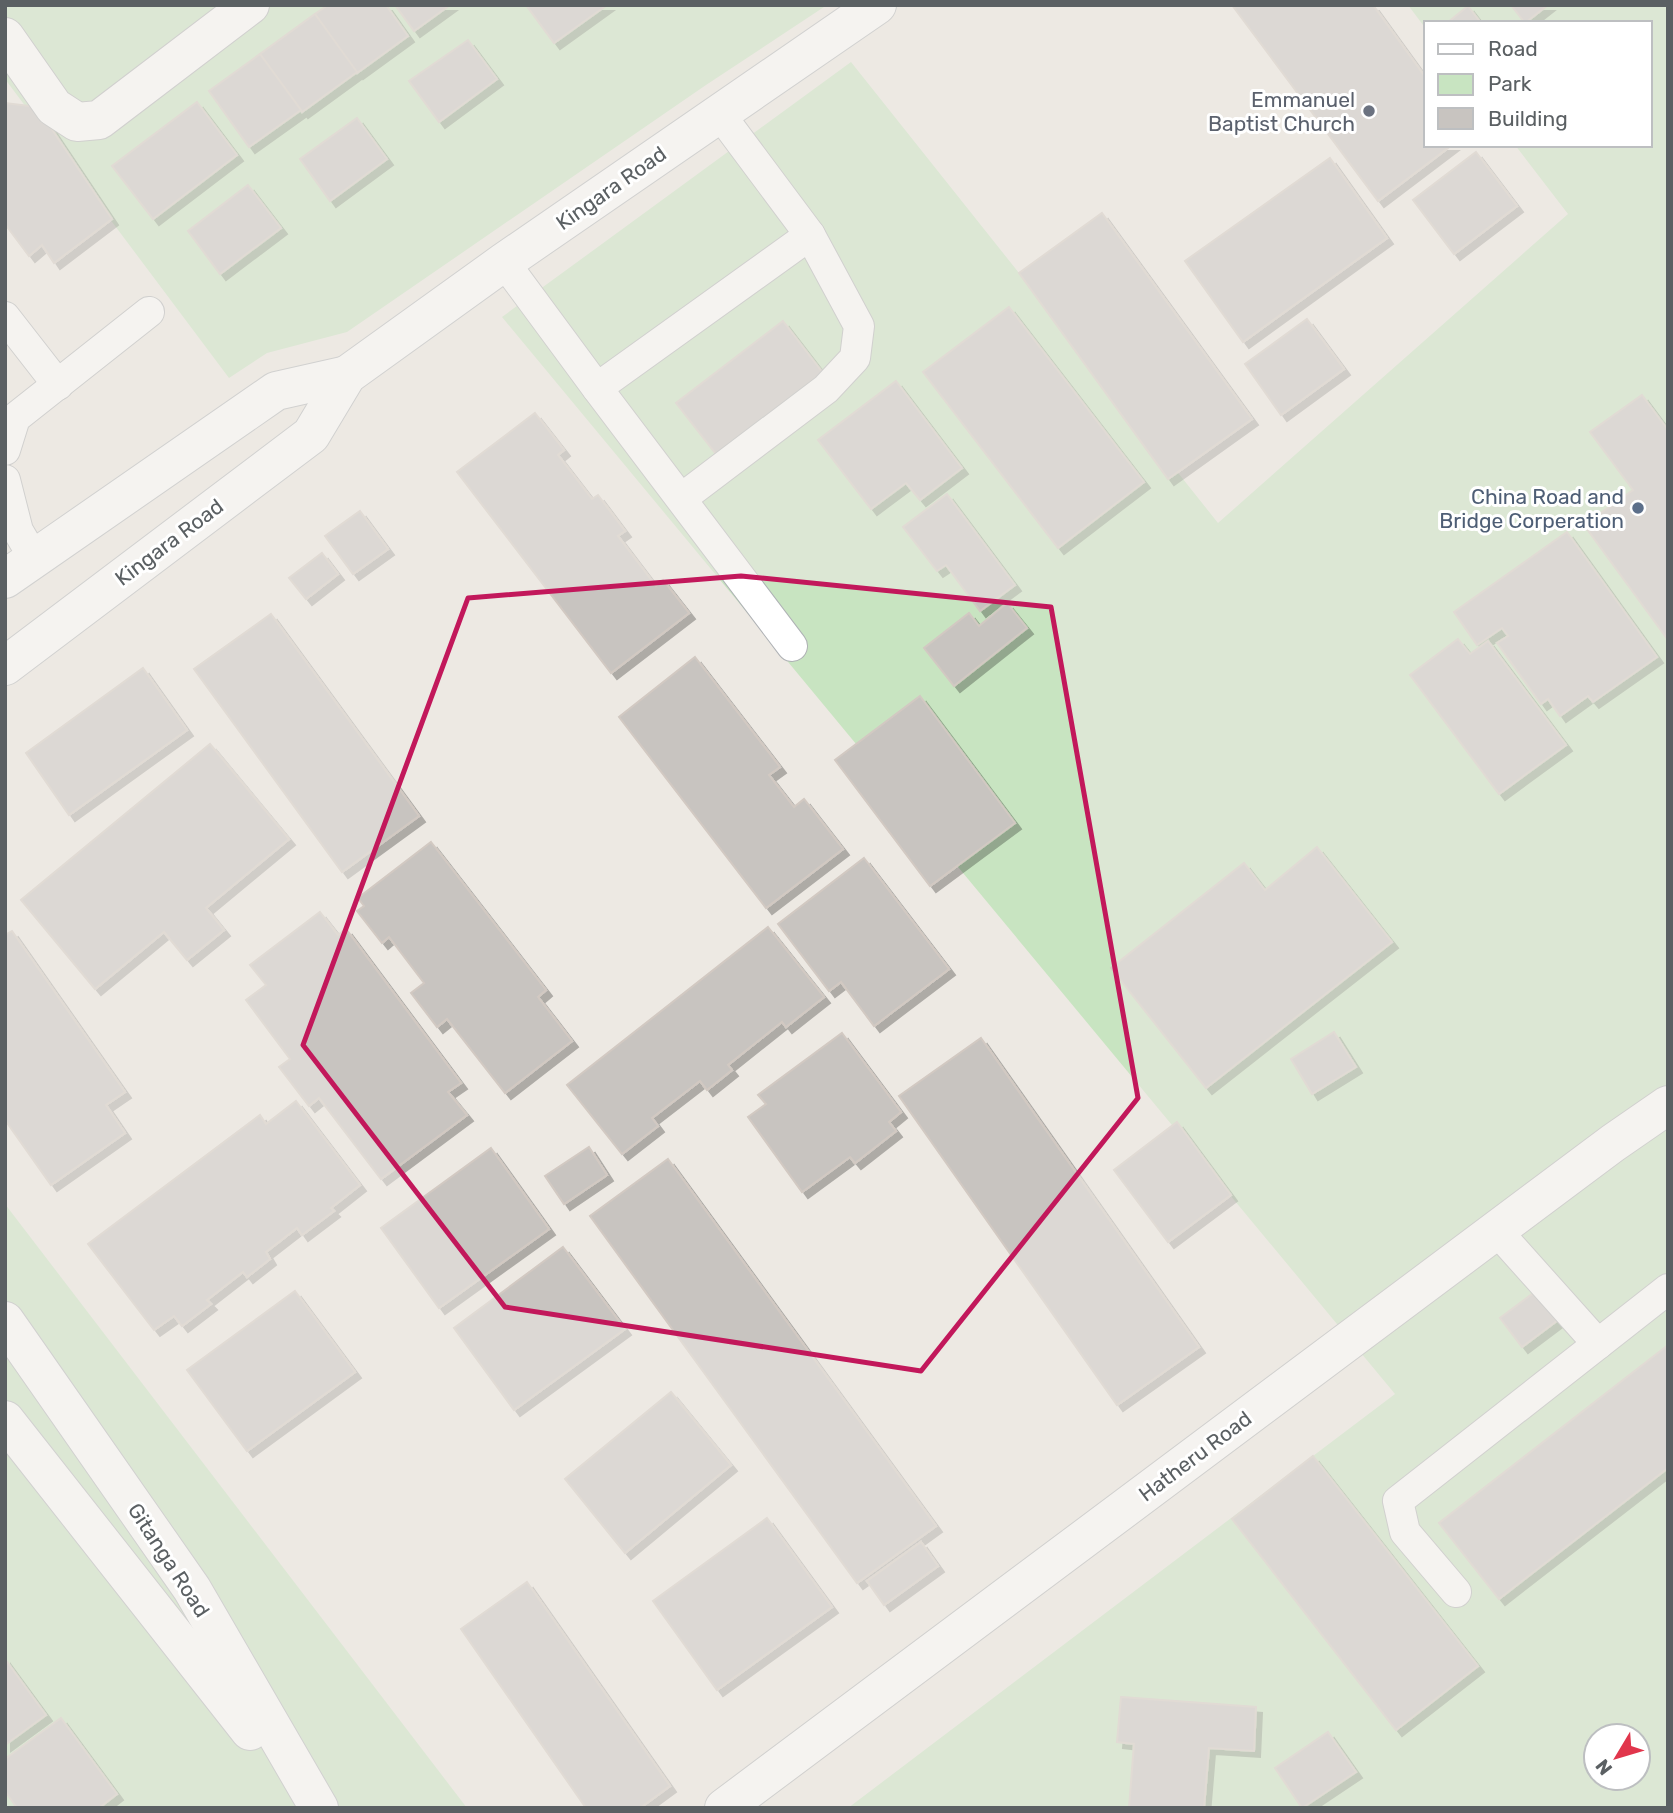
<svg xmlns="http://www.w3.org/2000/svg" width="1673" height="1813" font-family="Rubik,sans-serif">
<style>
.green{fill:#c8e4c1;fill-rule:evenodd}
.building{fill:#c8c4c0;stroke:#d2c9c2;stroke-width:2;filter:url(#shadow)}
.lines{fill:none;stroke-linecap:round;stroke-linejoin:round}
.service-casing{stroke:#afb2b5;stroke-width:32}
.minor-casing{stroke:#afb2b5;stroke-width:40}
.secondary-casing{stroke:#b0b4b8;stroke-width:40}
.service{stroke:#fff;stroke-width:30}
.minor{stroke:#fff;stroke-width:38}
.secondary{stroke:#fff;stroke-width:38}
.marked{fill:none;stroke:#c2185b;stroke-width:5;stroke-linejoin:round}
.worship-dot{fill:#6b7280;stroke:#fff;stroke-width:2.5}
.service-dot{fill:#5c6f8a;stroke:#fff;stroke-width:2.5}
.labels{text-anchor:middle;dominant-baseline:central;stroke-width:6;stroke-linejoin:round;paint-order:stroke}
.worship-label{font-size:21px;fill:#5b616d;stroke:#fff;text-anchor:end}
.street-label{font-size:21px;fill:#5b6063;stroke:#fff}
.service-label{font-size:21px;fill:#4e5e75;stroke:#fff;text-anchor:end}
</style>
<defs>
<filter id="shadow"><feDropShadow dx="6" dy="6" stdDeviation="0" flood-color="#0004"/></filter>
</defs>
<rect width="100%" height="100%" fill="#ede9e3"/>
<g class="green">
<path d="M 5,5 L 827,5 L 706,85 L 347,332 L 267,353 L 229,378 L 5,79 Z"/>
<path d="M 1408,5 L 1668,5 L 1668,1808 L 848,1808 L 1395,1394 L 502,317 L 851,62 L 1218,523 L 1568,214 L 1515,145 L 1650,145 L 1650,23 L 1426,23 L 1426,29 ZM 1596,1736 L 1638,1736 L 1638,1778 L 1596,1778 Z"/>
<path d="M 5,1204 L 467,1808 L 5,1808 Z"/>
</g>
<g class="building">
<path d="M 328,5 L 386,5 L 408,36 L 357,73 L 315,14 Z"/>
<path d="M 395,5 L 450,5 L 414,31 Z"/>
<path d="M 526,5 L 607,5 L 554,43 Z"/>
<path d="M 1232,5 L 1373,5 L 1426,78 L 1426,145 L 1452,145 L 1378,201 Z"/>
<path d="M 1511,5 L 1548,5 L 1525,23 Z"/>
<path d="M 1468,6 L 1481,23 L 1447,23 Z"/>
<path d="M 315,14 L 357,72 L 302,112 L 260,54 Z"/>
<path d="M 468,40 L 497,79 L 439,122 L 409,81 Z"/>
<path d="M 260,54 L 301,110 L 249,147 L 209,91 Z"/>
<path d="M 197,102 L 237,155 L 153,219 L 112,166 Z"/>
<path d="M 5,103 L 37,107 L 112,219 L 54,263 L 42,245 L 29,256 L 5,224 Z"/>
<path d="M 357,118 L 387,159 L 330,201 L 300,159 Z"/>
<path d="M 1476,152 L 1517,206 L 1454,254 L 1413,200 Z"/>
<path d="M 1330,158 L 1387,238 L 1243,342 L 1185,261 Z"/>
<path d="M 248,185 L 281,228 L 220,274 L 188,231 Z"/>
<path d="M 1102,213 L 1252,419 L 1168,479 L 1019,273 Z"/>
<path d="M 1009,307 L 1144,482 L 1058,548 L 923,372 Z"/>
<path d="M 1307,319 L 1344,369 L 1281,415 L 1245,364 Z"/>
<path d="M 783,321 L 823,373 L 716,454 L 676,403 Z"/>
<path d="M 896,381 L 962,468 L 920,500 L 906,483 L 871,509 L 818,440 Z"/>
<path d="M 1642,395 L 1668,430 L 1668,640 L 1584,525 L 1633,490 L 1590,432 Z"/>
<path d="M 535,413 L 564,450 L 558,455 L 592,499 L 598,495 L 625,531 L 618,536 L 656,586 L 663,580 L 689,613 L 611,673 L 457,472 Z"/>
<path d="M 947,494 L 1015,585 L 980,611 L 946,565 L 937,571 L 903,527 Z"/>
<path d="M 360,511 L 388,549 L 353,574 L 325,536 Z"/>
<path d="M 1567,532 L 1657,657 L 1593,702 L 1588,696 L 1560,716 L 1548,699 L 1541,704 L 1497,643 L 1508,636 L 1502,628 L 1477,645 L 1454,612 Z"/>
<path d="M 322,553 L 338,574 L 306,599 L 289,578 Z"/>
<path d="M 1007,603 L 1027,628 L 954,686 L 924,648 L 969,613 L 979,626 Z"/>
<path d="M 271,614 L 419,816 L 342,872 L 194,669 Z"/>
<path d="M 1458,639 L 1470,654 L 1488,641 L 1566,745 L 1499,794 L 1410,675 Z"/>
<path d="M 695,657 L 780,767 L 769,775 L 794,807 L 804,799 L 843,849 L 766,908 L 619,717 Z"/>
<path d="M 143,668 L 187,730 L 69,815 L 26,753 Z"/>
<path d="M 920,696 L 1015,823 L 930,886 L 835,760 Z"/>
<path d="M 210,744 L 289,839 L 206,908 L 224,930 L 187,960 L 164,932 L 95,989 L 21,900 Z"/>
<path d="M 431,842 L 546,990 L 538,997 L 572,1041 L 505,1093 L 447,1019 L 437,1027 L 411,993 L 424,983 L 389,937 L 382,943 L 357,911 L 364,906 L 358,898 Z"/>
<path d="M 1317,847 L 1392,942 L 1206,1088 L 1111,968 L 1244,863 L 1265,890 Z"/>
<path d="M 864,858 L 949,969 L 874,1026 L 841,982 L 829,991 L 778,924 Z"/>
<path d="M 320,912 L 338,935 L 346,929 L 461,1083 L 448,1092 L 467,1115 L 381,1179 L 319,1098 L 309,1106 L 279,1067 L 290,1059 L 246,1000 L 266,985 L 250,965 Z"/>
<path d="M 768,927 L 824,997 L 786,1027 L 782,1022 L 728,1065 L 732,1070 L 707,1090 L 700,1081 L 652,1118 L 658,1126 L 622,1154 L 567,1085 Z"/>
<path d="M 12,931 L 125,1092 L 106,1105 L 125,1133 L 51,1185 L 5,1120 L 5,935 Z"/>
<path d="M 1334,1032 L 1356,1067 L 1312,1094 L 1291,1059 Z"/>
<path d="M 842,1033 L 901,1112 L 889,1122 L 896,1131 L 855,1163 L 850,1157 L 802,1192 L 748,1117 L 766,1104 L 758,1095 Z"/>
<path d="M 981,1038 L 1199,1347 L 1117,1405 L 899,1096 Z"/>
<path d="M 296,1101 L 360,1185 L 331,1208 L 334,1211 L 302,1235 L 297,1228 L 266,1252 L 270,1259 L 247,1277 L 243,1272 L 207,1300 L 211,1304 L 182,1326 L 174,1316 L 154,1330 L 88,1244 L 260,1115 L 266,1124 Z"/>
<path d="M 1177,1122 L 1231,1195 L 1168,1242 L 1114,1170 Z"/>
<path d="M 589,1147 L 607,1175 L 564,1204 L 545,1176 Z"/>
<path d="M 491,1148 L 549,1229 L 439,1308 L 381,1228 Z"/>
<path d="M 668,1159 L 936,1526 L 857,1583 L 590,1216 Z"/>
<path d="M 563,1247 L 625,1329 L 514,1410 L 454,1328 Z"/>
<path d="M 1540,1288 L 1562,1317 L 1522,1347 L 1500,1318 Z"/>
<path d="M 295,1291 L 355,1372 L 247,1451 L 187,1370 Z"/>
<path d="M 1668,1345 L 1668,1468 L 1499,1599 L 1439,1523 Z"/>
<path d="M 671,1392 L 731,1465 L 625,1553 L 565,1479 Z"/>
<path d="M 1313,1456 L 1478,1666 L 1396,1730 L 1232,1519 Z"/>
<path d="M 767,1518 L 832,1607 L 717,1690 L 653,1601 Z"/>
<path d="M 921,1542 L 938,1566 L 884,1605 L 867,1581 Z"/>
<path d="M 527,1582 L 670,1786 L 640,1808 L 586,1808 L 461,1629 Z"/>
<path d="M 5,1659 L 46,1715 L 5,1745 Z"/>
<path d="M 1121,1697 L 1256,1707 L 1254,1751 L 1209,1748 L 1204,1808 L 1129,1808 L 1134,1744 L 1117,1742 Z"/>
<path d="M 61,1718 L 117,1794 L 99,1808 L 17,1808 L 5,1791 L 5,1759 Z"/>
<path d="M 1328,1732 L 1356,1772 L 1302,1808 L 1275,1768 Z"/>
</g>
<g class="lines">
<g class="service-casing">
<g id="service">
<path d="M 719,113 L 810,235"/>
<path d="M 504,262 L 597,388 L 792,646"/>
<path d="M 5,317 L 58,385"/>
<path d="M 597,388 L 810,235 L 859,326 L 855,358 L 826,389 L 682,498"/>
<path d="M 5,450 L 15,418 L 149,312"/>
<path d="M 5,480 L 18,531 L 34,558"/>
<path d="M 1496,1230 L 1598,1344"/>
<path d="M 1456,1592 L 1405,1532 L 1398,1501 L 1668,1289"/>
</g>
</g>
<g class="minor-casing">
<g id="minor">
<path d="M 5,37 L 54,107 L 77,122 L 99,120 L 250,5"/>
<path d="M 724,1808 L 1613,1143 L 1668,1105"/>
</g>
</g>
<g class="secondary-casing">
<g id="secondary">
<path d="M 5,579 L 276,391 L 347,375"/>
<path d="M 5,666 L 311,435 L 347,375 L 504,262 L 877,5"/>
<path d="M 5,1321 L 192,1589 L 319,1808"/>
<path d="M 5,1420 L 250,1731"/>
</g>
</g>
<use href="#service" class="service"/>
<use href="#minor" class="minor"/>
<use href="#secondary" class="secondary"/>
</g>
<path d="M0 0H1673V1813H0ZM 741,576 L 1051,607 L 1138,1098 L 921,1371 L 505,1307 L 303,1045 L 468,598 Z" fill="#ede9e3" fill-opacity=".55" fill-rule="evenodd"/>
<path class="marked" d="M 741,576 L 1051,607 L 1138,1098 L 921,1371 L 505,1307 L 303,1045 L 468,598 Z"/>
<circle class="worship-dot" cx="1369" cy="111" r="7"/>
<circle class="service-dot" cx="1638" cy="508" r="7"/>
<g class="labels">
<g class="worship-label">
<text x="1355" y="99">Emmanuel<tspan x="1355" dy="24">Baptist Church</tspan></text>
</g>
<g class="street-label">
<text transform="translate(611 188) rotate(-35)">Kingara Road</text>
<text transform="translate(169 542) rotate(-37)">Kingara Road</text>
<text transform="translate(1195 1456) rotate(-37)">Hatheru Road</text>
<text transform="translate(169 1560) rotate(57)">Gitanga Road</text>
</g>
<g class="service-label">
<text x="1624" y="496">China Road and<tspan x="1624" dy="24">Bridge Corperation</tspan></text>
</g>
</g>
<rect width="1673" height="1813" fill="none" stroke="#5b6063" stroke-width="14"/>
<rect x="1424" y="21" width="228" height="126" fill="#ffffff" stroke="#bdbfc1" stroke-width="2"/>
<rect x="1438" y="44" width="35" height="10" fill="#ffffff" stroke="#bdbfc1" stroke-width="2"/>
<text x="1488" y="56" font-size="21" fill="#5b6063">Road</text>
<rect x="1438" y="74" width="35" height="21" fill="#c8e4c1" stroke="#bdbfc1" stroke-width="2"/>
<text x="1488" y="91" font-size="21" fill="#5b6063">Park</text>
<rect x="1438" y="108" width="35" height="21" fill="#c8c4c0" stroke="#bdbfc1" stroke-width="2"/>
<text x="1488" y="126" font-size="21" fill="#5b6063">Building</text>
<g transform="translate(1617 1757) rotate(232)"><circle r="33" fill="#ffffff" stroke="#bdbfc1" stroke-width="2"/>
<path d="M0-5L12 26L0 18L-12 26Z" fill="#e1364c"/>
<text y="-10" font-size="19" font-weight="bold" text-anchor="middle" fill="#5b6063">N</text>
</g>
</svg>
